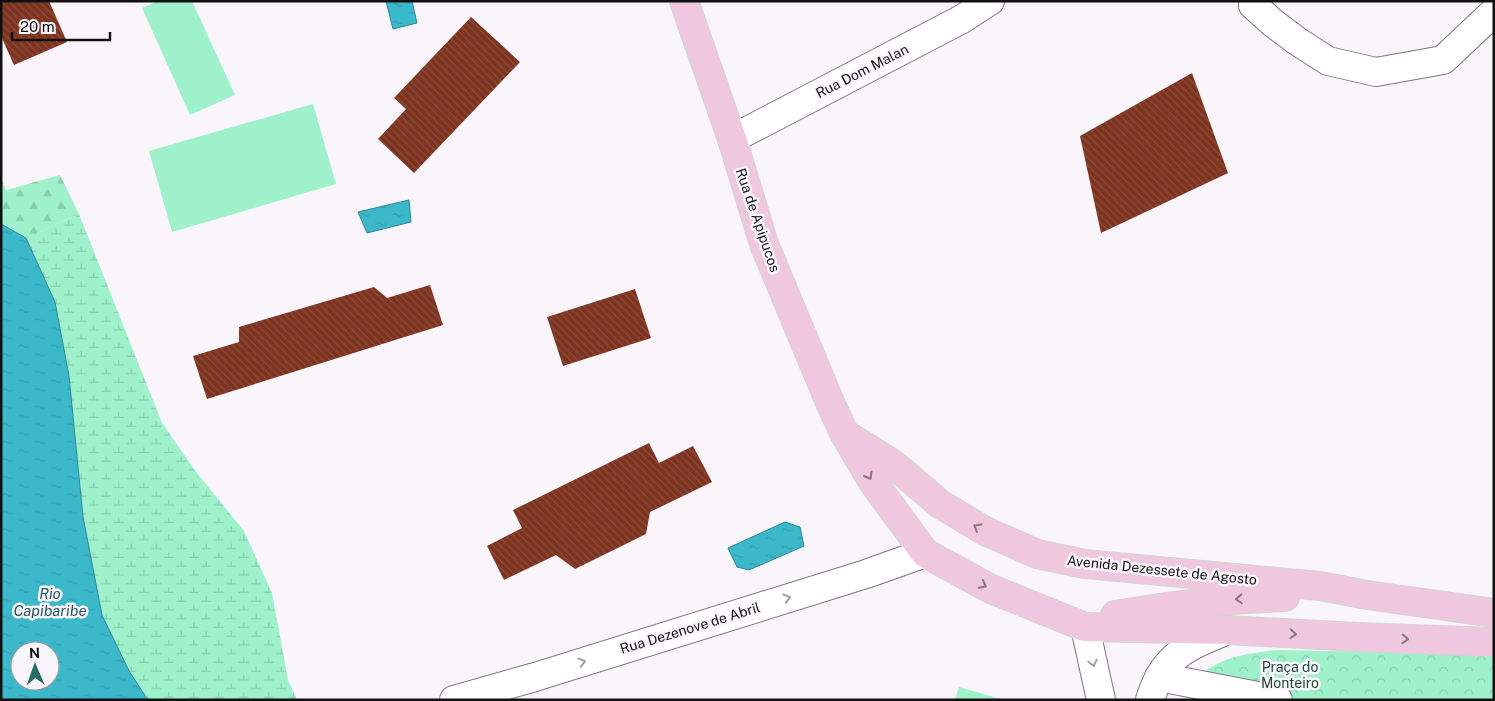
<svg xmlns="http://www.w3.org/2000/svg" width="1495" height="701" font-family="'Public Sans',sans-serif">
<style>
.grass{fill:#9ef1cb}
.forest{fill:url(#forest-firs)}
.wetland{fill:url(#wetland-marsh)}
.park{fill:url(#park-crowns)}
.water{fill:url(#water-ripples);stroke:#2f8694;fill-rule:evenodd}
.building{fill:url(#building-back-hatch)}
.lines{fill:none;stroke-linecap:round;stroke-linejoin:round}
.minor-casing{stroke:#7d787d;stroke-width:30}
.major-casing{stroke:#d4d4d4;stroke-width:30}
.minor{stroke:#fff;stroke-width:28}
.major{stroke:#efc7df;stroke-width:28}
.oneway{stroke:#8c7583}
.oneway2{stroke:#a0a0a0}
.labels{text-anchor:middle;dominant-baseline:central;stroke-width:5;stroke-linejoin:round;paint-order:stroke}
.street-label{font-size:14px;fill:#121112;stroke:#faf5fa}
.park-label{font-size:14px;fill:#214938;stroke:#faf5fa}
.water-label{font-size:15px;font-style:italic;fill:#245760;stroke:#faf5fa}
</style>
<defs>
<pattern id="forest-firs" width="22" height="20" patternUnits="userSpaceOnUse" patternTransform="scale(1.25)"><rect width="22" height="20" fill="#9ef1cb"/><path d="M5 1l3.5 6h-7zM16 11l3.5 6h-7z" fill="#87cead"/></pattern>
<pattern id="wetland-marsh" width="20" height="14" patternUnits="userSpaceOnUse" patternTransform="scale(1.25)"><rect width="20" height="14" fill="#9ef1cb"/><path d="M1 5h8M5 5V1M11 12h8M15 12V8" fill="none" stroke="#87cead"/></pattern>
<pattern id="park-crowns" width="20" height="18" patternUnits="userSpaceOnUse" patternTransform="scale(1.25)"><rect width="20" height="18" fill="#9ef1cb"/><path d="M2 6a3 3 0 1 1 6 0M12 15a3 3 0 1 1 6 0" fill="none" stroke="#87cead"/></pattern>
<pattern id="water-ripples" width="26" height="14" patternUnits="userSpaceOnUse" patternTransform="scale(1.25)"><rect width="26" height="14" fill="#3cb8cb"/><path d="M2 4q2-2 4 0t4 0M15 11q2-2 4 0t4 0" fill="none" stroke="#349dad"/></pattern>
<pattern id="building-back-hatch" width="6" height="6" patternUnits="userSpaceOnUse" patternTransform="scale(1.25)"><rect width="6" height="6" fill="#7e331f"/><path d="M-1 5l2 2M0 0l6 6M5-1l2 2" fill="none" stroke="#8a4e3e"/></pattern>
</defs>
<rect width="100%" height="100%" fill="#faf5fa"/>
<g class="grass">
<path d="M 158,1 L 192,1 L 235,95 L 190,115 L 142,8 Z"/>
<path d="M 313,104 L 336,184 L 172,232 L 149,151 Z"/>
<path d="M 959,687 L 1004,700 L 955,700 Z"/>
</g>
<path class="forest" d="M 60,175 L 79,214 L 26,238 L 1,224 L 1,179 L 6,190 Z"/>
<path class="wetland" d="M 79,214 L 162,423 L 196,472 L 244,531 L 272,593 L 288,680 L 297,700 L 148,700 L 129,671 L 102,615 L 83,517 L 69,376 L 55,302 L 26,238 Z"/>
<path class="park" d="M 1277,650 L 1494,654 L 1494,700 L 1278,700 L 1190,683 C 1218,658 1240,654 1277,650 Z"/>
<g class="water">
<path d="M 386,1 L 412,1 L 417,23 L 393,29 Z"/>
<path d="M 409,200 L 411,222 L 367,233 L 358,212 Z"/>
<path d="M 1,224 L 26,238 L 55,302 L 69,376 L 83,517 L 102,615 L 129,671 L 148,700 L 1,700 ZM 20,651 L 50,651 L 50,681 L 20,681 Z"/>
<path d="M 785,522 L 800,527 L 804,546 L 749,570 L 737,567 L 728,548 Z"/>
</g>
<g class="building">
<path d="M 1,1 L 49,1 L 67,42 L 14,65 L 1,36 Z"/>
<path d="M 471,17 L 520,62 L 414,173 L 378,139 L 406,109 L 394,98 Z"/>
<path d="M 1192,73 L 1228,173 L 1101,233 L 1080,136 Z"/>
<path d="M 430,285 L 443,325 L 207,399 L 193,356 L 239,342 L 239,327 L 374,287 L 387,298 Z"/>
<path d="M 635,289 L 651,338 L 563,366 L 547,317 Z"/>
<path d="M 649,443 L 659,463 L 693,446 L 712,482 L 650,512 L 646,534 L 575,569 L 556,555 L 504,580 L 487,546 L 522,528 L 513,510 Z"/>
</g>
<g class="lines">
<g class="minor-casing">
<g id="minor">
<path d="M 1254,1 L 1253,5 L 1273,23 L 1297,41 L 1328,61 L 1376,72 L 1443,60 L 1494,12"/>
<path d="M 732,139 L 962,19 L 990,1"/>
<path d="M 1085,627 L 1101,700"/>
<path d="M 1159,677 L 1278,700"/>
<path d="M 454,700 L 535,677 L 866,574 L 925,553"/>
<path d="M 1150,700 C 1164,653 1187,648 1227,630"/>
</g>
</g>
<g class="major-casing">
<g id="major">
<path d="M 684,1 L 732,139 L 764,244 L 829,400 L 844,433 L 873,482 L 925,553 L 991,589 L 1085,627 L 1227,630 L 1357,637 L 1494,642"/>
<path d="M 848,436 L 893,464 L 940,504 L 985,531 L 1037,554 L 1085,564 L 1320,586 L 1367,595 L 1494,613"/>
<path d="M 1115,615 L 1166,607 L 1228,600 L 1285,597"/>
</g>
</g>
<use href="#minor" class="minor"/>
<use href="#major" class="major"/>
</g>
<defs><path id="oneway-chevron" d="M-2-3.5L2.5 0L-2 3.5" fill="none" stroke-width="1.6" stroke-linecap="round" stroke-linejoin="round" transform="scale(1.25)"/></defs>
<g class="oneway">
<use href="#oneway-chevron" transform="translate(869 476) rotate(60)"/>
<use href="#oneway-chevron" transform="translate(977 527) rotate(-149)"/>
<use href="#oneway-chevron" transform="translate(983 585) rotate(28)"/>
<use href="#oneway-chevron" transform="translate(1239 599) rotate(177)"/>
<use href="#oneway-chevron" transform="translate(1293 634) rotate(3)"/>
<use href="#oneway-chevron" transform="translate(1405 639) rotate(2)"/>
</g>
<g class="oneway2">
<use href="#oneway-chevron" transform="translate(787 598) rotate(-17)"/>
<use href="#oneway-chevron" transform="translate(582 662) rotate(-17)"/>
<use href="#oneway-chevron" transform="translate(1093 663) rotate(78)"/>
</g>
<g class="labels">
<g class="street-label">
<text transform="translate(862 71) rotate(-27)">Rua Dom Malan</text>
<text transform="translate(758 220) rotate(71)">Rua de Apipucos</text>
<text transform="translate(1162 570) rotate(6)">Avenida Dezessete de Agosto</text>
<text transform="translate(690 628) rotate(-17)">Rua Dezenove de Abril</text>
</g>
<g class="park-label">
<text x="1290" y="667">Praça do<tspan x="1290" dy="16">Monteiro</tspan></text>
</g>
<g class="water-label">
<text x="50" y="593">Rio<tspan x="50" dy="17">Capibaribe</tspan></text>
</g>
</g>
<rect width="1495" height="701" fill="none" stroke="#121112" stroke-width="5"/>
<g transform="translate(35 666) rotate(358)"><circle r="24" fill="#faf5fa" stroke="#9d9a9d"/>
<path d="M0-4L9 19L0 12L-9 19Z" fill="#236c63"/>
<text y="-8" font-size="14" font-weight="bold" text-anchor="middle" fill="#121112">N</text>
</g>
<path d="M12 32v8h98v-8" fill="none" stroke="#121112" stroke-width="2.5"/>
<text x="20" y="32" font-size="15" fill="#121112" stroke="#faf5fa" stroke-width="4" paint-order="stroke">20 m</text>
</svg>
